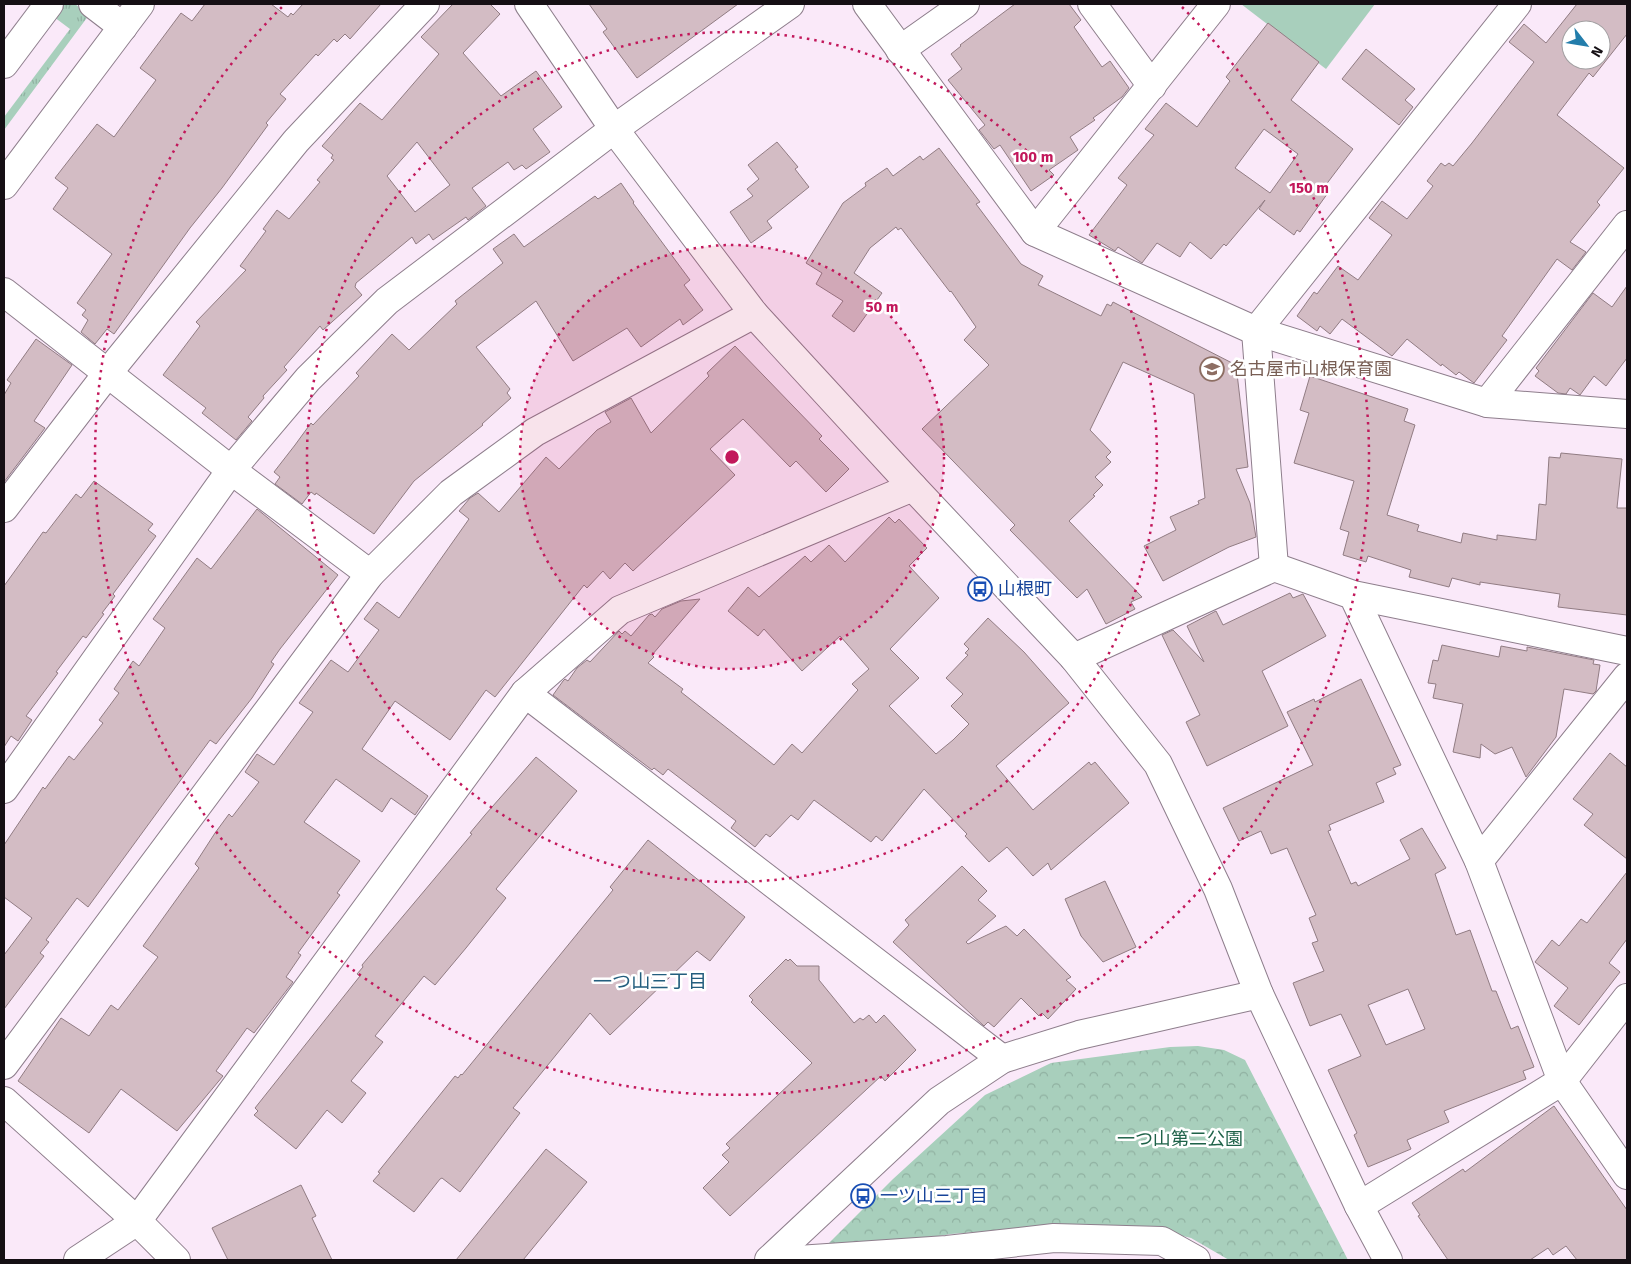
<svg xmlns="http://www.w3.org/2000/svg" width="1631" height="1264" font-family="'Fira Sans','Noto Sans JP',sans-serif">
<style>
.grass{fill:url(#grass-tufts)}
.forest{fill:url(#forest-crowns)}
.garden{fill:#a8cfbc}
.building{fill:#d3bcc4;stroke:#917c83;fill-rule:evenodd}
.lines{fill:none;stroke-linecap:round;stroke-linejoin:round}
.minor-casing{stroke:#8e7e8c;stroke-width:30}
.minor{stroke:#fff;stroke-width:28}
.ring{fill:none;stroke:#c2185b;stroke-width:2.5;stroke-dasharray:2.5 5}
.labels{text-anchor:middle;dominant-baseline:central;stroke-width:5;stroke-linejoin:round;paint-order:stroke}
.education-label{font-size:18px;fill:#785e54;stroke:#fff;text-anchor:start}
.transit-label{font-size:18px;fill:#164399;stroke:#fff;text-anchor:start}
.park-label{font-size:18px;fill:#1f6249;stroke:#fff}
.neighbourhood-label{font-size:19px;fill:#235e7e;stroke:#fff}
.centre{fill:#c2185b;stroke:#fff;stroke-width:2.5}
.ring-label{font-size:15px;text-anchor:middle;font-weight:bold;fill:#c2185b;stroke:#fff;stroke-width:5;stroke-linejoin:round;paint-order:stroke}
</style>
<defs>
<pattern id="grass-tufts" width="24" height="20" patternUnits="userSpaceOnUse" patternTransform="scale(1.25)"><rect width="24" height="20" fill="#a8cfbc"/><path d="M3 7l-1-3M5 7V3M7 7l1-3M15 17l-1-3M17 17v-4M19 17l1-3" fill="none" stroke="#90b1a1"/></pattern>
<pattern id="forest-crowns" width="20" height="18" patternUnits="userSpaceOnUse" patternTransform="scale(1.25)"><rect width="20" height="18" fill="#a8cfbc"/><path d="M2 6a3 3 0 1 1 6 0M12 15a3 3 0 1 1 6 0" fill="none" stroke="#90b1a1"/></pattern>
</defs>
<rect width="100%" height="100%" fill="#fae9f9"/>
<path class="grass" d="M 55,4 L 75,4 L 89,15 L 4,130 L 4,117 L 70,29 L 54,17 Z"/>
<path class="forest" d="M 1198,1046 L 1224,1050 L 1245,1060 L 1348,1260 L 1229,1260 L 1191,1238 L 1146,1227 L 1052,1226 L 951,1234 L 826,1255 L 829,1243 L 893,1179 L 985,1095 L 1051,1063 L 1170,1047 Z"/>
<path class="garden" d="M 1241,4 L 1375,4 L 1326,69 Z"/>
<g class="building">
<path d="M 205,4 L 271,4 L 288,17 L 291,13 L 293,15 L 303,4 L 381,4 L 350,39 L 345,34 L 337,42 L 334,39 L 318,56 L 316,54 L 280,94 L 286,99 L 266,123 L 268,125 L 222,188 L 190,228 L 114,334 L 107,329 L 95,344 L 81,332 L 88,320 L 82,315 L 86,310 L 77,303 L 112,254 L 53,209 L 68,188 L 55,178 L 97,124 L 114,137 L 156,80 L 140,68 L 181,13 L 192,21 Z"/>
<path d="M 453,4 L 490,4 L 500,14 L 463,53 L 501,96 L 536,71 L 562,107 L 533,129 L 550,152 L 526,169 L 522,165 L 514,170 L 508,162 L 472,188 L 486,206 L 468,220 L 466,217 L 433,240 L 429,234 L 416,244 L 412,237 L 356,283 L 355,287 L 362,295 L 323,330 L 320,326 L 284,367 L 287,370 L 263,396 L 264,398 L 248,417 L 252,421 L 236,440 L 202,413 L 206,408 L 163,375 L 200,326 L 196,322 L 246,270 L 240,266 L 266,231 L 263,229 L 277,210 L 289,219 L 320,182 L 317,180 L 334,160 L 331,158 L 333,155 L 322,146 L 360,103 L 382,120 L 439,54 L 421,37 ZM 417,142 L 450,185 L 415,212 L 387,176 Z"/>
<path d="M 589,4 L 738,4 L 637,78 L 603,32 L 607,29 Z"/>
<path d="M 1015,4 L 1069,4 L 1081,20 L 1074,27 L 1102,67 L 1110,61 L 1129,88 L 1122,97 L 1093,118 L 1095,120 L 1070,137 L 1078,150 L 1049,170 L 1054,175 L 1031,191 L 1000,145 L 994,149 L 979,130 L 985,125 L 948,80 L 962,69 L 951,54 L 961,46 L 960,45 Z"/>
<path d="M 1577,4 L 1627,4 L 1627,34 L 1593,77 L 1589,73 L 1557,115 L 1624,168 L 1597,202 L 1600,205 L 1570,242 L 1586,252 L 1572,270 L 1557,259 L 1502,336 L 1507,340 L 1474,383 L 1459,372 L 1456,375 L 1442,364 L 1441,366 L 1407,339 L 1392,356 L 1342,319 L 1330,334 L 1320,326 L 1317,331 L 1297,316 L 1314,292 L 1317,294 L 1338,266 L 1358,280 L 1392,235 L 1369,218 L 1382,201 L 1407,219 L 1433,186 L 1427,181 L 1441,163 L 1445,166 L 1449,163 L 1453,166 L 1472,143 L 1534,62 L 1509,42 L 1524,24 L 1546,43 ZM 1571,30 L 1601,30 L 1601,60 L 1571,60 Z"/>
<path d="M 1268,23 L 1319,62 L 1291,100 L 1353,149 L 1325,186 L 1330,190 L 1300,232 L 1297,230 L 1294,235 L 1259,209 L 1265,200 L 1226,246 L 1224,244 L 1211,259 L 1190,242 L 1180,257 L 1157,243 L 1142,263 L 1118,247 L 1115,251 L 1089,235 L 1127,185 L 1118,178 L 1154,135 L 1145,129 L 1166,103 L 1197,127 L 1230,81 L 1226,77 ZM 1264,129 L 1298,154 L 1270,193 L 1235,168 Z"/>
<path d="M 1366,49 L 1415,89 L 1405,100 L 1413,107 L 1399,125 L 1342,79 Z"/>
<path d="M 777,142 L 798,167 L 795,169 L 809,187 L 767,221 L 772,228 L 751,243 L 730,212 L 753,196 L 747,189 L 759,179 L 748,165 Z"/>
<path d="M 939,148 L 980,202 L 976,204 L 1021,264 L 1043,276 L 1038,285 L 1101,316 L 1107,304 L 1111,306 L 1113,302 L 1236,365 L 1248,467 L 1236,469 L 1250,503 L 1256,537 L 1229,547 L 1163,581 L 1144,546 L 1176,530 L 1170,517 L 1199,504 L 1198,501 L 1205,498 L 1194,394 L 1123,362 L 1090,430 L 1111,452 L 1106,457 L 1111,462 L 1095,477 L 1103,485 L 1093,495 L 1095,496 L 1069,521 L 1142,597 L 1131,602 L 1135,609 L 1106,624 L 1087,589 L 1077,598 L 1010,530 L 1015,525 L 922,429 L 989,365 L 964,340 L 976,327 L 951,291 L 950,292 L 901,228 L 898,230 L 896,227 L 870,248 L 854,273 L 882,293 L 854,332 L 832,316 L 843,301 L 816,284 L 822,273 L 806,263 L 843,203 L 866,186 L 865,183 L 887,168 L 893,176 L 920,156 L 923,160 Z"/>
<path d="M 621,183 L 634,202 L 633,203 L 690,280 L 684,285 L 703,310 L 683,325 L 680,319 L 641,347 L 627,328 L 573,361 L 536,301 L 476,347 L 510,389 L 507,393 L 511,398 L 482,424 L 483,425 L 414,481 L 374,534 L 316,493 L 315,495 L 311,492 L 302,504 L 275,484 L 280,477 L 274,472 L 295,445 L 311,423 L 313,425 L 359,376 L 356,373 L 392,334 L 409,350 L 457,304 L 455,301 L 503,263 L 493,249 L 514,234 L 524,247 L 595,196 L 598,199 Z"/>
<path d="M 1627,286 L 1627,358 L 1606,386 L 1594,376 L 1580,395 L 1570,388 L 1566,394 L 1558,393 L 1535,376 L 1539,371 L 1536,368 L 1593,293 L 1612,307 Z"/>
<path d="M 36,339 L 72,365 L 34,421 L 45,428 L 4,482 L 4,395 L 11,383 L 7,380 Z"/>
<path d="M 735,346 L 822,436 L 819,439 L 849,469 L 826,492 L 796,461 L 790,467 L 743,419 L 710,449 L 735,475 L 633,571 L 625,563 L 610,579 L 603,571 L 587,588 L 584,585 L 495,697 L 486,690 L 450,740 L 395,701 L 362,749 L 428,796 L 415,815 L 391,798 L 382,812 L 336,779 L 304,822 L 360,861 L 337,893 L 340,895 L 298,953 L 301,955 L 286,977 L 293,982 L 254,1033 L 247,1028 L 216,1071 L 223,1076 L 177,1131 L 121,1089 L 89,1133 L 18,1081 L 61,1018 L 89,1036 L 111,1005 L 118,1010 L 158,957 L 143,946 L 199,868 L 195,864 L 215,833 L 229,814 L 232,817 L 259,782 L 245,772 L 257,754 L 274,765 L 313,712 L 299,703 L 331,660 L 348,672 L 379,630 L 364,619 L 377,602 L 399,618 L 469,519 L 459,511 L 470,498 L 478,493 L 499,512 L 546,457 L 559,469 L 597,430 L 611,422 L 605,412 L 631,398 L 651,433 L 709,376 L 707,373 Z"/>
<path d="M 1310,376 L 1408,409 L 1404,421 L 1415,425 L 1387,515 L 1419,525 L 1417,531 L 1461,543 L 1463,533 L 1497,540 L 1497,535 L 1536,540 L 1539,504 L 1546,505 L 1549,457 L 1560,458 L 1561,453 L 1622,459 L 1617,508 L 1627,508 L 1627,615 L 1558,607 L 1560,594 L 1480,582 L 1480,585 L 1452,578 L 1449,587 L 1409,577 L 1411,570 L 1368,556 L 1366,562 L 1343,555 L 1349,532 L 1340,529 L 1354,481 L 1294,463 L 1309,413 L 1300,410 Z"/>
<path d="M 94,481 L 153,524 L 148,530 L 156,536 L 113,594 L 115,596 L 102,613 L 104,614 L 86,638 L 83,636 L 56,672 L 58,673 L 26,716 L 32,720 L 18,741 L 11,736 L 4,747 L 4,586 L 43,532 L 46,533 L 76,494 L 81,498 Z"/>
<path d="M 257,509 L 338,575 L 280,649 L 271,662 L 274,664 L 252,698 L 216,744 L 210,740 L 88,907 L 77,898 L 46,940 L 49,942 L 40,953 L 44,956 L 4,1009 L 4,955 L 32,918 L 4,897 L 4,845 L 43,787 L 45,789 L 69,756 L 74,760 L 103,723 L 99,720 L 119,693 L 114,689 L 133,661 L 139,666 L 165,628 L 153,619 L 197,558 L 211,569 Z"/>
<path d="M 889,517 L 895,523 L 899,519 L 927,548 L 909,566 L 939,598 L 890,649 L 919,678 L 889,706 L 936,754 L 953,740 L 969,724 L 951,706 L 963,694 L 946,678 L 968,655 L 965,653 L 969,649 L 964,644 L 988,618 L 1024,652 L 1069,703 L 996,766 L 1033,810 L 1089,762 L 1091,765 L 1095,762 L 1129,803 L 1051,870 L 1048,863 L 1033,876 L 1007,847 L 989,862 L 965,836 L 967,834 L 924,789 L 882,841 L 876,836 L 871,842 L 814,800 L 798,820 L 791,815 L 770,837 L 766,834 L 755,847 L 731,828 L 736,821 L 668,769 L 663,775 L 654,768 L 652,770 L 553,695 L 563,681 L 565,679 L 568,681 L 577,668 L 587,660 L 590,662 L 619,631 L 622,634 L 625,631 L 631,636 L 649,615 L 652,614 L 655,617 L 662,609 L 681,601 L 700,599 L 652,655 L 654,657 L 648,663 L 683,689 L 681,692 L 774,765 L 792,744 L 802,753 L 858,690 L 852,684 L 869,669 L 840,636 L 802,671 L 764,629 L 758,636 L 728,611 L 748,587 L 759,597 L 805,556 L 811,562 L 829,545 L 845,562 Z"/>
<path d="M 1290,593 L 1293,598 L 1303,594 L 1326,636 L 1262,671 L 1288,726 L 1207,766 L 1186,722 L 1200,715 L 1162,635 L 1173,630 L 1204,662 L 1187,626 L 1216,611 L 1223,625 Z"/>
<path d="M 1442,645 L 1499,657 L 1501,646 L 1527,651 L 1527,647 L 1594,660 L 1593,664 L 1600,665 L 1596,691 L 1593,694 L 1564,689 L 1556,737 L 1526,777 L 1512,747 L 1495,754 L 1481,744 L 1480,758 L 1453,752 L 1463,704 L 1433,698 L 1436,684 L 1428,683 L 1433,660 L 1438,661 Z"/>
<path d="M 1361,679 L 1401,765 L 1393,768 L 1396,774 L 1376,783 L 1384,802 L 1329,825 L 1331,830 L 1328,831 L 1351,884 L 1356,882 L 1358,886 L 1410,859 L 1400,840 L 1422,828 L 1446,868 L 1435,874 L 1456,935 L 1470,930 L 1492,991 L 1496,991 L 1511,1029 L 1518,1026 L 1534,1067 L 1523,1071 L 1526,1079 L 1444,1111 L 1449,1122 L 1407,1140 L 1411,1149 L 1368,1167 L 1354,1135 L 1357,1133 L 1328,1070 L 1361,1056 L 1341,1014 L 1310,1026 L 1293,983 L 1324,971 L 1312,943 L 1318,941 L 1309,918 L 1316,915 L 1287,848 L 1271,854 L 1261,831 L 1239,841 L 1223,808 L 1313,765 L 1287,712 L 1314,699 L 1315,702 ZM 1408,989 L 1425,1029 L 1386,1045 L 1368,1005 Z"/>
<path d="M 1610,753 L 1627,767 L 1627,859 L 1584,825 L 1593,814 L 1573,799 Z"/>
<path d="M 536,757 L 577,791 L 496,889 L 506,898 L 466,948 L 435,985 L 424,976 L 375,1036 L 383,1042 L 351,1081 L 366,1093 L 342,1123 L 327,1110 L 296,1149 L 254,1115 L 258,1111 L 255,1108 L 360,976 L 357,974 L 363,967 L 362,965 L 472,834 L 470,833 L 485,815 Z"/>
<path d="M 648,840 L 745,917 L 710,961 L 697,951 L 610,1035 L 590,1013 L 513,1108 L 520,1113 L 460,1192 L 442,1178 L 440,1179 L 414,1212 L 373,1181 L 380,1173 L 378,1172 L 455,1076 L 458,1078 L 461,1074 L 462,1075 L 613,890 L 610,887 Z"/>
<path d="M 962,866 L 987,891 L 978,900 L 996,916 L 966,942 L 968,944 L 1006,926 L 1017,936 L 1024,929 L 1071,977 L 1066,980 L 1076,989 L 1048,1019 L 1042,1013 L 1039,1016 L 1021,998 L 994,1027 L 988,1022 L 984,1026 L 893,942 L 909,925 L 905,920 Z"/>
<path d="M 1627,872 L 1627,939 L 1609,963 L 1620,972 L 1579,1025 L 1554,1006 L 1568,988 L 1535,962 L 1552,940 L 1559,946 L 1581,919 L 1587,923 Z"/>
<path d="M 1105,881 L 1136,947 L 1103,962 L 1081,936 L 1065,899 Z"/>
<path d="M 786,959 L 788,961 L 790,959 L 797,966 L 819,966 L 819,980 L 854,1023 L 860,1018 L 863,1020 L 869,1015 L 876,1023 L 884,1015 L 916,1050 L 885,1081 L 881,1076 L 730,1216 L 703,1188 L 729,1162 L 722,1155 L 730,1148 L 726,1144 L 812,1063 L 751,1002 L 753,1000 L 749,996 Z"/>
<path d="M 1554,1106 L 1627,1210 L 1627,1260 L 1577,1260 L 1566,1246 L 1553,1255 L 1548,1248 L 1530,1260 L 1448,1260 L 1418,1216 L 1420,1215 L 1412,1203 L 1463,1169 L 1465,1172 Z"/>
<path d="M 546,1149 L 587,1182 L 523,1260 L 456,1260 Z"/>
<path d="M 301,1185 L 316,1216 L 312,1218 L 332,1260 L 228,1260 L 212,1228 Z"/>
</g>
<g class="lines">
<g class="minor-casing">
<g id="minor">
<path d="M 93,4 L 123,27"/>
<path d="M 529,4 L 614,129 L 754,314 L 913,487 L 1074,658 L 1158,764 L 1218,889 L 1259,994 L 1359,1206 L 1388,1260"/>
<path d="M 867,4 L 1035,232 L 1256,331 L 1487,403 L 1627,414"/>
<path d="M 1092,4 L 1152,86"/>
<path d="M 900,50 L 965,4"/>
<path d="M 4,64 L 49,4"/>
<path d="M 4,185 L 140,4"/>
<path d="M 1035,232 L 1216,4"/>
<path d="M 4,292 L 231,470 L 370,574"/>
<path d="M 1487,403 L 1627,225"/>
<path d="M 4,508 L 107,374 L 296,141 L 425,4"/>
<path d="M 1274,567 L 1256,331 L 1517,4"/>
<path d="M 1353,595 L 1627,651"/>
<path d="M 1074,658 L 1274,567 L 1353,595 L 1479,861 L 1562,1081 L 1627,1175"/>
<path d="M 525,693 L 1002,1059"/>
<path d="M 4,789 L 231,470 L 308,379 L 387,301 L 614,129 L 790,4"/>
<path d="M 1479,861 L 1627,677"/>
<path d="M 4,1065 L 370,574 L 451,493 L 535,432 L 754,314"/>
<path d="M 4,1101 L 137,1221 L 176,1260"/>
<path d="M 1359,1206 L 1562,1081 L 1627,998"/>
<path d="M 78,1260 L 137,1221 L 525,693 L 620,610 L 913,487"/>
<path d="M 769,1260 L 939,1101 L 1002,1059 L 1079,1035 L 1259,994"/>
<path d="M 798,1260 L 947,1250 L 1054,1238 L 1162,1241 L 1196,1260"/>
</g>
</g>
<use href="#minor" class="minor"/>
</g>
<circle cx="732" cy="457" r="212" fill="#c2185b" fill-opacity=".12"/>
<g class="ring">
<circle cx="732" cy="457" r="212"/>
<circle cx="732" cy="457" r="425"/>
<path d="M1182 7A637 637 0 1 1 282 7"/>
</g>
<defs>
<g id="school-ring" transform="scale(1.25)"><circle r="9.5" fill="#fff" stroke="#8d6e63" stroke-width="1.5"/><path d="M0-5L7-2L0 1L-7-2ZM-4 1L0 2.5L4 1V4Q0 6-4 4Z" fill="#8d6e63"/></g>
<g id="bus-ring" transform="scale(1.25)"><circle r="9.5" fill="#fff" stroke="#1a4fb4" stroke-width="1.5"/><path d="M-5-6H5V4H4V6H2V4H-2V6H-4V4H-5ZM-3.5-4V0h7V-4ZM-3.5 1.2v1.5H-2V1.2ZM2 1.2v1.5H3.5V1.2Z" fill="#1a4fb4"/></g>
</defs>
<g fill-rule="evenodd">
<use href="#school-ring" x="1212" y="369"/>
<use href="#bus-ring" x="980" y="589"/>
<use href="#bus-ring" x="863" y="1196"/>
</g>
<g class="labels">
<g class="education-label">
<text x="1230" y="369">名古屋市山根保育園</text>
</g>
<g class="transit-label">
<text x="998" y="589">山根町</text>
<text x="880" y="1196">一ツ山三丁目</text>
</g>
<g class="park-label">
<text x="1180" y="1139">一つ山第二公園</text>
</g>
<g class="neighbourhood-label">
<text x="650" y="981">一つ山三丁目</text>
</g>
</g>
<circle cx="732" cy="457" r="8" class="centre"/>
<g class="ring-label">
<text x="1033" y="162">100 m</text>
<text x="1309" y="193">150 m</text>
<text x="882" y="312">50 m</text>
</g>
<rect width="1631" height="1264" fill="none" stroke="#150f14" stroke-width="10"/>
<g transform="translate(1586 45) rotate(121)"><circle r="24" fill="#ffffff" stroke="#a19fa1"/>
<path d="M0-4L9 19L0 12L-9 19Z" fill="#237dab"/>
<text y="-8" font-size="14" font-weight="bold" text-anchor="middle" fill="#150f14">N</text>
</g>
</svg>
